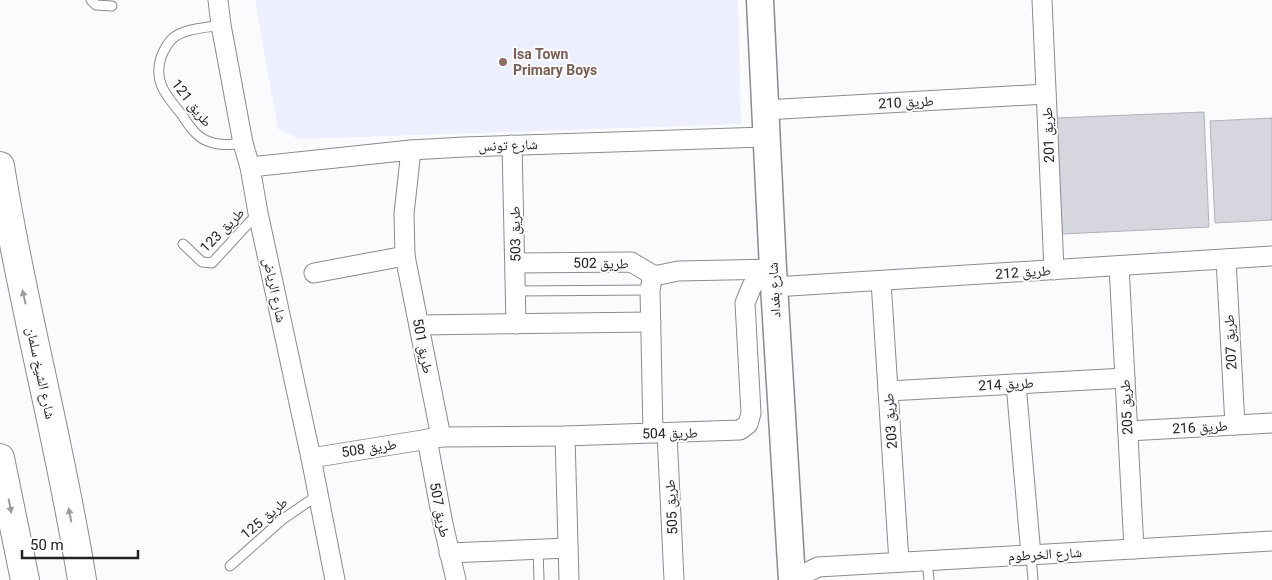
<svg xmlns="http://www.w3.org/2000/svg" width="1272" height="580" font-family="Roboto,'Noto Naskh Arabic',sans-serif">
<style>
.built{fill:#edeefe}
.building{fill:#d5d6de;stroke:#b1b2b9}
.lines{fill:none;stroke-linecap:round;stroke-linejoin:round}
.lane-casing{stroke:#8a8b92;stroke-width:11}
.street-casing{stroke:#8a8b92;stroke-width:21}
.secondary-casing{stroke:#8a8b92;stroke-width:29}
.primary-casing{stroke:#8a8b92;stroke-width:30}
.lane{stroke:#fff;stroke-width:9}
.street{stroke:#fff;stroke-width:19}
.secondary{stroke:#fff;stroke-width:26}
.primary{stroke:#fff;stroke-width:28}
.oneway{fill:#9c9c9d}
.education-dot{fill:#8d6e63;stroke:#fbfbfe;stroke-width:2}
.labels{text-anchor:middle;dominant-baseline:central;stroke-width:4;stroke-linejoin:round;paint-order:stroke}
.education-label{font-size:14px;font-weight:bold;fill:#785e54;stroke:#fbfbfe;text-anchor:start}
.street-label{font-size:14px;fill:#232326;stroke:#fbfbfe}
</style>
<rect width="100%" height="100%" fill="#fbfbfe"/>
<path class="built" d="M 255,0 L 738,0 L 741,124 L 299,139 L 278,129 Z"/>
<g class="building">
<path d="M 1204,112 L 1209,227 L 1062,234 L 1056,118 Z"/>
<path d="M 1272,118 L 1272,220 L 1215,223 L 1210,121 Z"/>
</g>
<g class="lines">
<g class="lane-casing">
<g id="lane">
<path d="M 91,0 L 96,5 L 112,6"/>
<path d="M 221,25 C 206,28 185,28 173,38 C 167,43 164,50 161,57 C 153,83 167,96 182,115 C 188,124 195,135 205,140 C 218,146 229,145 243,143"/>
<path d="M 183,244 L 202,262 L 212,263 L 258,213"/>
<path d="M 516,291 L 650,290"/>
<path d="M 538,549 L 539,580"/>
<path d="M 1031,555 L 1033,580"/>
<path d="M 927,561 L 929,580"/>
<path d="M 230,566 L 283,519 L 318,495"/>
</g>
</g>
<g class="street-casing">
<g id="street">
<path d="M 218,0 L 221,25 L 243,143 L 250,167 L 258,213 L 311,458 L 335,580"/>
<path d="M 1042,0 L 1054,270"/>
<path d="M 765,110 L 1046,94"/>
<path d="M 512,145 L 516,324"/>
<path d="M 411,150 L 404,214 L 405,256 L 441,437"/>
<path d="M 250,167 L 411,150 L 464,147 L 766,137"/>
<path d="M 1226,259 L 1235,425"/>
<path d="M 516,263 L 631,262 L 653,275 L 659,275 L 678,271 L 773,269"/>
<path d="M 1119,266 L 1134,549"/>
<path d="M 314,273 L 405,256"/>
<path d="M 653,275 L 650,290 L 653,433"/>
<path d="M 881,281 L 899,562"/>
<path d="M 774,287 L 1272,256"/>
<path d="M 419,325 L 651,322"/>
<path d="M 1016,384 L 1031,555"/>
<path d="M 888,391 L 1125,378"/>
<path d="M 1128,431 L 1272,423"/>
<path d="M 667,433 L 674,580"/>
<path d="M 565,436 L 569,580"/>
<path d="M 427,439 L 443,524 L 456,580"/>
<path d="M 311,458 L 441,437 L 565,436 L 740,430 L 748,424 L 751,413 L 745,303 L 752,286 L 767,269"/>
<path d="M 449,553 L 568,548"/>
<path d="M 792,580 L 818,567 L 1272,541"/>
</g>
</g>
<g class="secondary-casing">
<path id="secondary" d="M 760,0 L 773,269 L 792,580"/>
</g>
<g class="primary-casing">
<g id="primary">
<path d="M 0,166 C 22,305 60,441 82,580"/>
<path d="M 0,458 L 25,580"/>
</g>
</g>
<use href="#lane" class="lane"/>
<use href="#street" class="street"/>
<use href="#secondary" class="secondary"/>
<use href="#primary" class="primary"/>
</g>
<defs><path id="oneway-solid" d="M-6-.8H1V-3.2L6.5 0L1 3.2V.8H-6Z" transform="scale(1.25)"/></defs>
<g class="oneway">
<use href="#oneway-solid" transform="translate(24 297) rotate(-103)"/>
<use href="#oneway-solid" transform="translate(10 506) rotate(79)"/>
<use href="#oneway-solid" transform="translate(70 515) rotate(-101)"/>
</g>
<circle class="education-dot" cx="503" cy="62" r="5"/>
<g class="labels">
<g class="education-label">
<text x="513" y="54">Isa Town<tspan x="513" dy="16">Primary Boys</tspan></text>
</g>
<g class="street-label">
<text transform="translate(906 102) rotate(-3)">طريق 210</text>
<text transform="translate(192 103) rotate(52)">طريق 121</text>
<text transform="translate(1048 135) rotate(-92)">طريق 201</text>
<text transform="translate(508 145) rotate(-2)">شارع تونس</text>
<text transform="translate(222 230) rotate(-45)">طريق 123</text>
<text transform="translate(515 234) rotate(-91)">طريق 503</text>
<text transform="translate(601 263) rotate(1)">طريق 502</text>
<text transform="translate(1023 272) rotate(-4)">طريق 212</text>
<text transform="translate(275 290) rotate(78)">شارع الرياض</text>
<text transform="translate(774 290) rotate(-93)">شارع بغداد</text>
<text transform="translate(1230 342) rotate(-93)">طريق 207</text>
<text transform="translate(423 346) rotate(79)">طريق 501</text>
<text transform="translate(41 373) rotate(78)">شارع الشيخ سلمان</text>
<text transform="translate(1006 384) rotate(-3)">طريق 214</text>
<text transform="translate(1126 407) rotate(-93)">طريق 205</text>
<text transform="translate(890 421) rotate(-94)">طريق 203</text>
<text transform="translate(1200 427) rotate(-3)">طريق 216</text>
<text transform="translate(670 433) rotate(-1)">طريق 504</text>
<text transform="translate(369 448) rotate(-9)">طريق 508</text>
<text transform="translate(671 507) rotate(-93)">طريق 505</text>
<text transform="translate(440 510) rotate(79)">طريق 507</text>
<text transform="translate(264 518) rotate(-40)">طريق 125</text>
<text transform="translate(1045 554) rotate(-3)">شارع الخرطوم</text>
</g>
</g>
<path d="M22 550v8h116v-8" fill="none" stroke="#232326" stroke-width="2.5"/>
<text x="30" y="550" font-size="15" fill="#232326" stroke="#fbfbfe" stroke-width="4" paint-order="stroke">50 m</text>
</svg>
